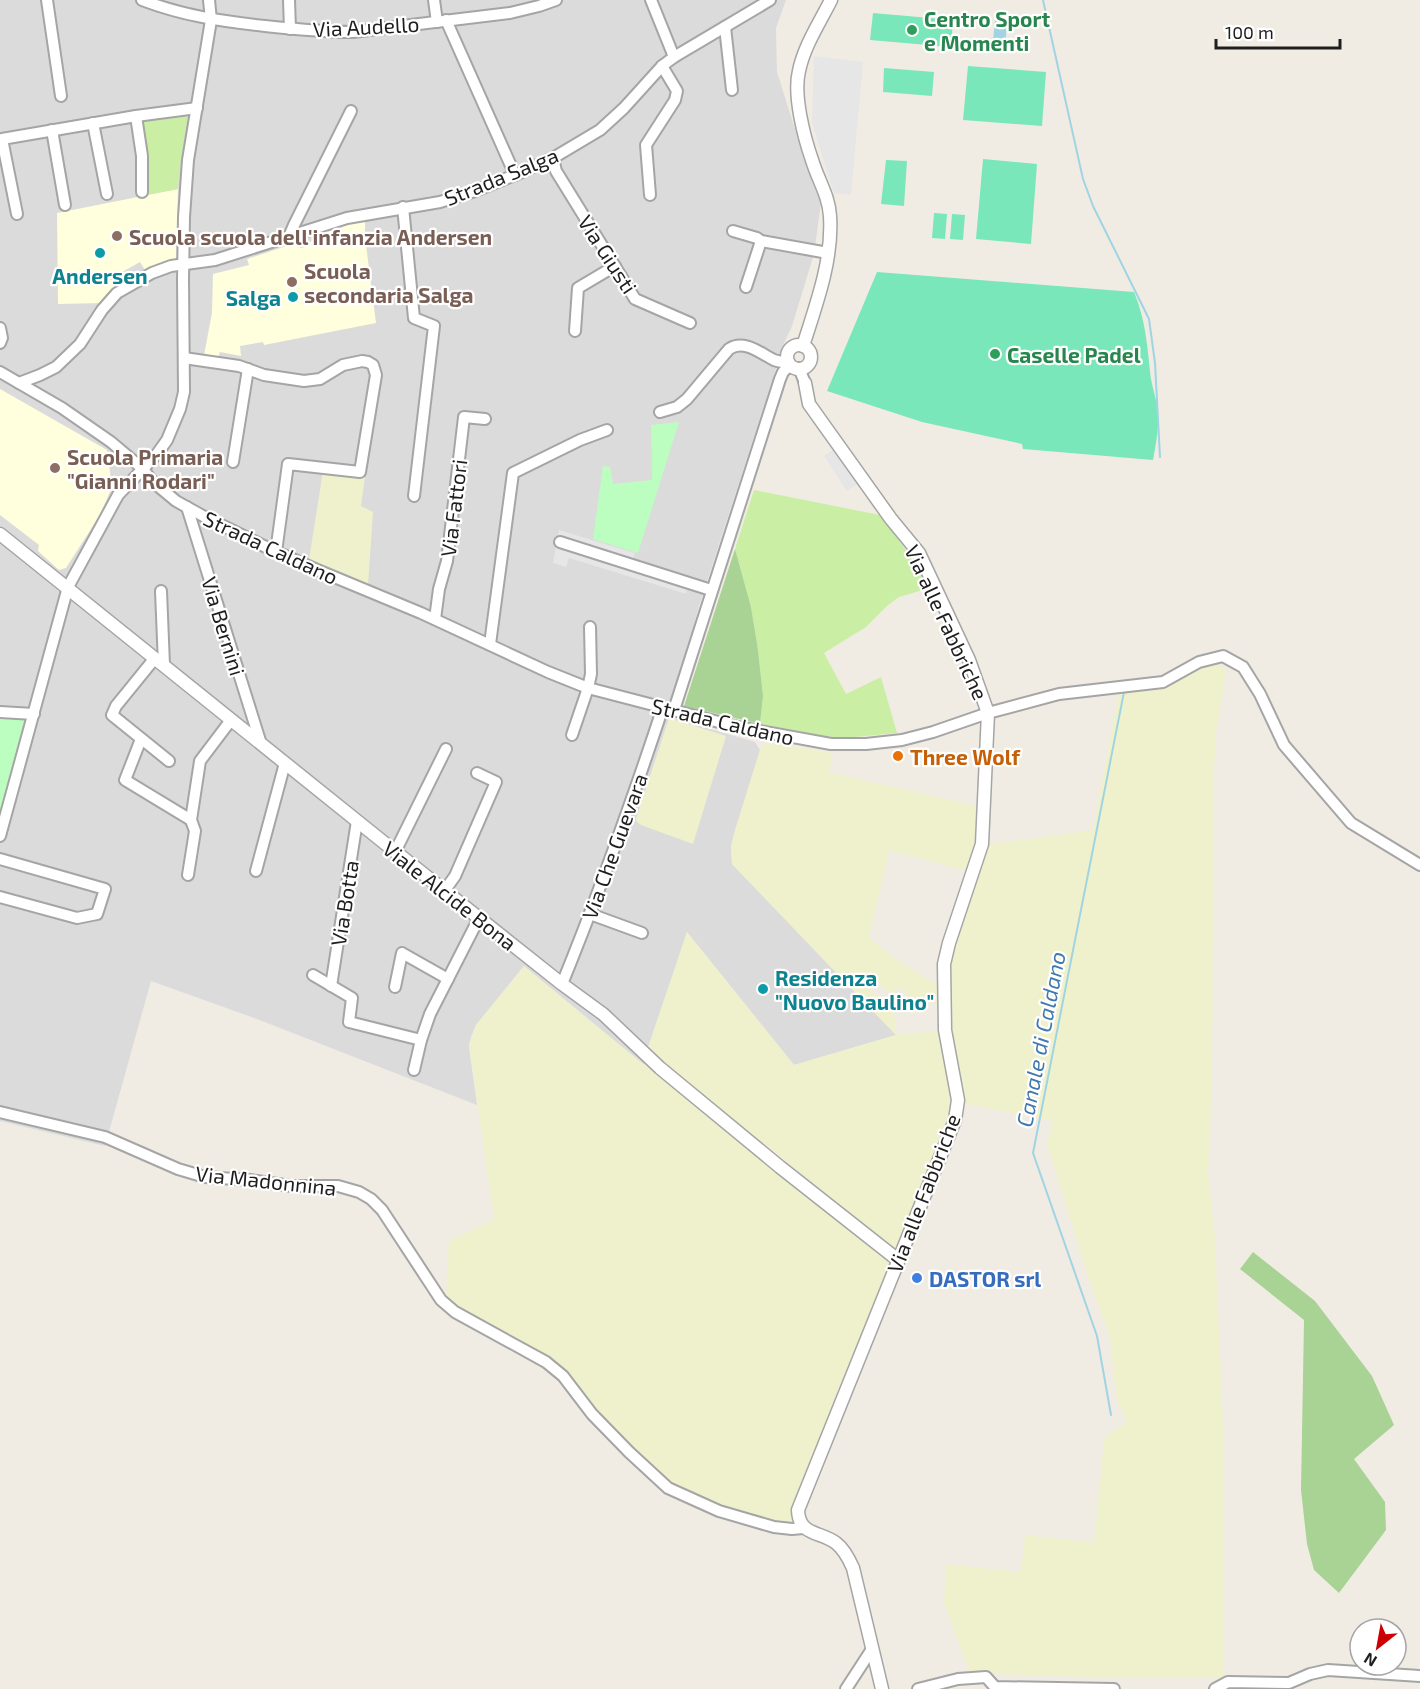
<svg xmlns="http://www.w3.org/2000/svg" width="1420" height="1689" font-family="'Exo 2',sans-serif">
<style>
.residential{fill:#dcdbdb}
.education{fill:#fffedd}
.farmland{fill:#eff1cd}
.grass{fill:#caefa4}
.forest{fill:#a8d394}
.park{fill:#bcfec0}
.pitch{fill:#7ae7bb}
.parking{fill:#e6e6e6}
.water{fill:#a0d4e2}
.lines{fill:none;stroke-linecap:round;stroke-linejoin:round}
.stream{stroke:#a0d4e2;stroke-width:2}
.minor-casing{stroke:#a5a5a5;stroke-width:14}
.tertiary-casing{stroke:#a5a5a5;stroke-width:15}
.minor{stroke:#fff;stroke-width:10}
.tertiary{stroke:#fff;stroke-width:12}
.leisure-dot{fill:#2e9e5b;stroke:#fff;stroke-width:2}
.education-dot{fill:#8d6e63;stroke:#fff;stroke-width:2}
.culture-dot{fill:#0f9aa8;stroke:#fff;stroke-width:2}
.food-dot{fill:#e8710a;stroke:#fff;stroke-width:2}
.shop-dot{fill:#3f7fe0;stroke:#fff;stroke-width:2}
.labels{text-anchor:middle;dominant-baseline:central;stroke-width:4.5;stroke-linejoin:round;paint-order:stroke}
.leisure-label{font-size:21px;font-weight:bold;fill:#27864d;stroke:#fff;text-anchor:start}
.street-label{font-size:21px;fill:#1e1e1e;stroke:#fff}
.education-label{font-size:21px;font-weight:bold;fill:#785e54;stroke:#fff;text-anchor:start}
.culture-label{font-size:21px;font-weight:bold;fill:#0d838f;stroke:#fff}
.food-label{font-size:21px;font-weight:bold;fill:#c56008;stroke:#fff;text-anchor:start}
.shop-label{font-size:21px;font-weight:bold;fill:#366cbe;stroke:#fff;text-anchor:start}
.water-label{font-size:22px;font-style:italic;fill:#3f79af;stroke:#fff}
</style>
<rect width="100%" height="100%" fill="#f0ece3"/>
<path class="residential" d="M 0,0 L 786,0 L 776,28 L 777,72 L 794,126 L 821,203 L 814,254 L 792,326 L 785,341 L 699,606 L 669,717 L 755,742 L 760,750 L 731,846 L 732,864 L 896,1035 L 794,1065 L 687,932 L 644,1065 L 524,966 L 476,1025 L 471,1037 L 469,1045 L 470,1055 L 477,1105 L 257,1019 L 151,981 L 105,1146 L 0,1121 Z"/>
<g class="education">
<path d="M 178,189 L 176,259 L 173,262 L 145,270 L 140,262 L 110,279 L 116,288 L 109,293 L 103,303 L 58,304 L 57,213 Z"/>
<path d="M 365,219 L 365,237 L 376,323 L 264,345 L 263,342 L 240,346 L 241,356 L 220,352 L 218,358 L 204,355 L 212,313 L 213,274 L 249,265 L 247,259 L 299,242 L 300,248 L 305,247 L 324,230 Z"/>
<path d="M 0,389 L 107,450 L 112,487 L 100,515 L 66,568 L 59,570 L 38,551 L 39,545 L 0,515 Z"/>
</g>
<g class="farmland">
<path d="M 323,471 L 365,476 L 361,506 L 373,512 L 368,585 L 309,560 Z"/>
<path d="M 1217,664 L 1224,668 L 1226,671 L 1216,734 L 1214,771 L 1212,1085 L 1208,1171 L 1215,1239 L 1223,1422 L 1223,1677 L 1095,1677 L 970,1673 L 944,1603 L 946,1564 L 1021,1572 L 1025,1535 L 1094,1543 L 1104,1440 L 1109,1434 L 1123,1425 L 1126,1422 L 1125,1417 L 1117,1401 L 1110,1338 L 1088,1276 L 1047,1144 L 1053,1121 L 961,1103 L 948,1030 L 949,957 L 985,845 L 1093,830 L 1119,692 L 1164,685 L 1198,669 L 1210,665 Z"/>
<path d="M 669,718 L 726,736 L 693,844 L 641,825 L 637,822 L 636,819 Z"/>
<path d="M 769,742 L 833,753 L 829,772 L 980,807 L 980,829 L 970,872 L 889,850 L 869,938 L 891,956 L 940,987 L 941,1005 L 935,1004 L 927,997 L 910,998 L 905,991 L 899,987 L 891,994 L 876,981 L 871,988 L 872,992 L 893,1009 L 897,1035 L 941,1031 L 953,1103 L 951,1118 L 897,1247 L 893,1247 L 647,1050 L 687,932 L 794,1065 L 896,1035 L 732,864 L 731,846 L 735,830 L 760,750 L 765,743 Z"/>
<path d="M 524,966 L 600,1029 L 891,1264 L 795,1507 L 791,1521 L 788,1525 L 771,1524 L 677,1490 L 617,1436 L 565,1374 L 449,1304 L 446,1296 L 449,1240 L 483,1225 L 494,1218 L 469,1045 L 476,1025 Z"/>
</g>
<g class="grass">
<path d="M 188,114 L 179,173 L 178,189 L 146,195 L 145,191 L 148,190 L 148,171 L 145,170 L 141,119 Z"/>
<path d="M 754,490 L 880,515 L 914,561 L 930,588 L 899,597 L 887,606 L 866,627 L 824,653 L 846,694 L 881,677 L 897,733 L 855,737 L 830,737 L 760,724 L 763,696 L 758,650 L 751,607 L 735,549 Z"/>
</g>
<g class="forest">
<path d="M 735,549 L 751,607 L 758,650 L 763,696 L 760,724 L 684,706 Z"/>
<path d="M 1253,1252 L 1315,1301 L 1372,1376 L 1394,1425 L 1354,1459 L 1385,1502 L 1386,1530 L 1339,1593 L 1314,1570 L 1307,1544 L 1301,1490 L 1304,1320 L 1240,1269 Z"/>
</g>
<g class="park">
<path d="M 679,422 L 638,553 L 593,539 L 603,466 L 610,467 L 613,484 L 652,480 L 651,425 Z"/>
<path d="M 0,717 L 25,717 L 0,815 Z"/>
</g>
<g class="pitch">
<path d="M 873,13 L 953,20 L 951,47 L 870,40 Z"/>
<path d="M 968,66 L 1046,72 L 1042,126 L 963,120 Z"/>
<path d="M 884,68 L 934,72 L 932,96 L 883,92 Z"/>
<path d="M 983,159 L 1037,164 L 1031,244 L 976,239 Z"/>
<path d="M 886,160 L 907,161 L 904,206 L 881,204 Z"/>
<path d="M 934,213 L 947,214 L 945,239 L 932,238 Z"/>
<path d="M 952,214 L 965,215 L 963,240 L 950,239 Z"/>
<path d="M 877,272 L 1134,292 C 1145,318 1147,343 1150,371 C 1151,385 1157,399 1158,413 C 1159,428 1156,444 1153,460 L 1023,449 L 1022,444 L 922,422 L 827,391 Z"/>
</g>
<g class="parking">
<path d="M 814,56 L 863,62 L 851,195 L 834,193 L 812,123 Z"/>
<path d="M 840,445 L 863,480 L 847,491 L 824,456 Z"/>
<path d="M 559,530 L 635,553 L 633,560 L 690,579 L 686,594 L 569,558 L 566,567 L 553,563 Z"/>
</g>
<path class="water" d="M 995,20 L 1007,21 L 1005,52 L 992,51 Z"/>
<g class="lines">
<g class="stream">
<path d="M 1043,0 L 1083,179 L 1093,206 L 1149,319 L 1155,363 L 1160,457"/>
<path d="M 1111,1415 L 1097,1336 L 1033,1153 L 1124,692"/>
</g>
<g class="minor-casing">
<g id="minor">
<path d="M 47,0 L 61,96"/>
<path d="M 142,0 C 184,16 221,21 265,26 C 294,29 323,32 353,32 L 510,13 L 539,6 L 556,0"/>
<path d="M 289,0 L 290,29"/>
<path d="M 434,0 L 437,22"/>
<path d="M 651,0 L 674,57"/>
<path d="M 446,20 L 515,175"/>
<path d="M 725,27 L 732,90"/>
<path d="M 136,116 L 142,156 L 142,192"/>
<path d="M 93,123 L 107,194"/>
<path d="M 52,130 L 65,205"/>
<path d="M 553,158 L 556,171 L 635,299 L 690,323"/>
<path d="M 650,195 L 646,145 L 675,100 L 677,91 L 662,66"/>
<path d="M 403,207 L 414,318 L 434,326 L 414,496"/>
<path d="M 17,214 L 2,139 L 136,116 L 197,108"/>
<path d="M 733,231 L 757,238 L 761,241 L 828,253"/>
<path d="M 289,237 L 294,225 L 351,111"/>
<path d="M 746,287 L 761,241"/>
<path d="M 0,328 L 2,338 L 0,343"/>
<path d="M 575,331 L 578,288 L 615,266"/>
<path d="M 184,358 L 239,366 L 264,375 L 304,381 L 320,379 L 343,365 L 362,361 L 368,362 L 373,365 L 376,375 L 360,472 L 288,464 L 276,552"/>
<path d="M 799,368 L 805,383"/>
<path d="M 0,372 L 62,408 L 111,442 L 143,469 L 152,481 L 176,501 L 203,516 L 272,550 L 315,569 L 421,613 L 548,672 L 588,688 L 738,727 L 831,744 L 866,744 L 902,740 L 933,732 L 988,713 L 1059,694 L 1163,682 L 1199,662 L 1223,656 L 1243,667 L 1260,694 L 1284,745 L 1351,823 L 1420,865"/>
<path d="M 19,383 L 40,375 L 56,367 L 80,344 L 102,310 L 117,293 L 152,273 L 171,266 L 215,260 L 347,218 L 440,202 L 475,191 L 515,175 L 553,158 L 600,130 L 624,108 L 662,66 L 674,57 L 770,0"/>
<path d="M 660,412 L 677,407 L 687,399 L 729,349 C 744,339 760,353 774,360 C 779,362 784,362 789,363"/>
<path d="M 233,462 L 248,369"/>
<path d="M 187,507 L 261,744"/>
<path d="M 560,542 L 711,590"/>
<path d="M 161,591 L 164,665"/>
<path d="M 435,619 L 439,589 L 447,561 L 464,417 L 485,419"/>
<path d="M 490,644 L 513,473 L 580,440 L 607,430"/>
<path d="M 155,658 L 116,706 L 112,715 L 169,761"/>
<path d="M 674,710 L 780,379 L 783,372 L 790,365"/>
<path d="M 0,712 L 34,714"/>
<path d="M 572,735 L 588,688 L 591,674 L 590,627"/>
<path d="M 141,739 L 125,780 L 191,820"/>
<path d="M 0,836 L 68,587 L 118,495 L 157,454 L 167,440 L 180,409 L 184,392 L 183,280 L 184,217 L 188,160 L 211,20 L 209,0"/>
<path d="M 395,852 L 446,749"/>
<path d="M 0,859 L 105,889 L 97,914 L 77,918 L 0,897"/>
<path d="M 256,871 L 285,763"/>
<path d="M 188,875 L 195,831 L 191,820 L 200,761 L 231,720"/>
<path d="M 445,890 L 455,876 L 496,782 L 477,773"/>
<path d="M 590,914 L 642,933"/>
<path d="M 313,975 L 352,998 L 349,1022 L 421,1040"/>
<path d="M 562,984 C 599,893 632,801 663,707"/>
<path d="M 331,986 L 357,821"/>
<path d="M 395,987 L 402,953 L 448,979"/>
<path d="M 414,1070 L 421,1040 L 430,1014 L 479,918"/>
<path d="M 0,1112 L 105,1137 L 178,1169 L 205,1177 L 250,1180 L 291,1186 L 338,1186 L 359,1192 L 371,1199 L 382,1210 L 441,1300 L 455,1312 L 546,1362 L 563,1376 L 592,1414 L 629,1452 L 668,1488 L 719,1511 L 774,1527 L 792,1529 L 803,1528"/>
<path d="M 846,1689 L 872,1649"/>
<path d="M 918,1689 L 958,1679 L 986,1677 L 995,1687 L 1114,1689"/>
<path d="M 1215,1689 L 1228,1682 L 1289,1683 L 1310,1674 L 1328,1670 L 1420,1676"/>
</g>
</g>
<g class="tertiary-casing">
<g id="tertiary">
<circle cx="799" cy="357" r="12"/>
<path d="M 803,346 C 816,305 833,260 830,216 C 829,196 818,180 812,160 C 804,137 793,95 799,71 C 804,46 820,22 831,0"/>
<path d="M 805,383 L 809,404 L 891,519 L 919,553 L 969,660 L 988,713 L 982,844 L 949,943 L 944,964 L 945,1030 L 958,1100 L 955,1120 L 798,1510 C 799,1536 820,1531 836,1543 C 844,1549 849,1559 853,1568 L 882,1689"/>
<path d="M 0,534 L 387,845 L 562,984 L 603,1014 L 660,1068 L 780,1167 L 898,1260"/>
</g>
</g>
<use href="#minor" class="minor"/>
<use href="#tertiary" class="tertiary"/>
</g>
<g class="leisure-dot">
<circle cx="912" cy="30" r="6"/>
<circle cx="995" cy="354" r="6"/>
</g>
<g class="education-dot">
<circle cx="117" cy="236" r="6"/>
<circle cx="292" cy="282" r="6"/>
<circle cx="55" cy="468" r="6"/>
</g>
<g class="culture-dot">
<circle cx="100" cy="253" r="6"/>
<circle cx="293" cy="297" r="6"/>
<circle cx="763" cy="989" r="6"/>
</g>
<circle class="food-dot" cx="898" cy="756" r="6"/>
<circle class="shop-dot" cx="917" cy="1278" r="6"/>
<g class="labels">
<g class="leisure-label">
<text x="924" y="18">Centro Sport<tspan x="924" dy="24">e Momenti</tspan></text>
<text x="1007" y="354">Caselle Padel</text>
</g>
<g class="street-label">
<text transform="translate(366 26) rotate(-3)">Via Audello</text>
<text transform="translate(501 176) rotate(-22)">Strada Salga</text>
<text transform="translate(608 254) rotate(57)">Via Giusti</text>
<text transform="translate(453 508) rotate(-83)">Via Fattori</text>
<text transform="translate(271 547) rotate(25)">Strada Caldano</text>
<text transform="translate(947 622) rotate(65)">Via alle Fabbriche</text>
<text transform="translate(224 626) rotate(73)">Via Bernini</text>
<text transform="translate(723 721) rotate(13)">Strada Caldano</text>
<text transform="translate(614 846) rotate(-70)">Via Che Guevara</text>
<text transform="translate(450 895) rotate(38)">Viale Alcide Bona</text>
<text transform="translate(344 903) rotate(-81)">Via Botta</text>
<text transform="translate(266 1180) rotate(6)">Via Madonnina</text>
<text transform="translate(923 1193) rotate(-69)">Via alle Fabbriche</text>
</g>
<g class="education-label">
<text x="129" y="236">Scuola scuola dell'infanzia Andersen</text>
<text x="304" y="270">Scuola<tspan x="304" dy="24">secondaria Salga</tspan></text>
<text x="67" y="456">Scuola Primaria<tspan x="67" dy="24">"Gianni Rodari"</tspan></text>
</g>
<g class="culture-label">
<text x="100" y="275">Andersen</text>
<text x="281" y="297" text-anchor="end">Salga</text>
<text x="775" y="977" text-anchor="start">Residenza<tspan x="775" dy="24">"Nuovo Baulino"</tspan></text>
</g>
<g class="food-label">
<text x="910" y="756">Three Wolf</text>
</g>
<g class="shop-label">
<text x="929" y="1278">DASTOR srl</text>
</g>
<g class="water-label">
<text transform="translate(1040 1039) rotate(-79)">Canale di Caldano</text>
</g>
</g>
<g transform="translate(1378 1647) rotate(211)"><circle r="28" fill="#ffffff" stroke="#a5a5a5" stroke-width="1.5"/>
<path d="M0-4.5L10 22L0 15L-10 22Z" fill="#cc0004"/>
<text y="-9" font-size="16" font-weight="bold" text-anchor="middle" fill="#1e1e1e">N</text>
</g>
<path d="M1216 39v9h124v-9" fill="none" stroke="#1e1e1e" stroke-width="3"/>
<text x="1225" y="39" font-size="18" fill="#1e1e1e" stroke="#ffffff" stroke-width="4.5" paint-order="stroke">100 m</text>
</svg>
